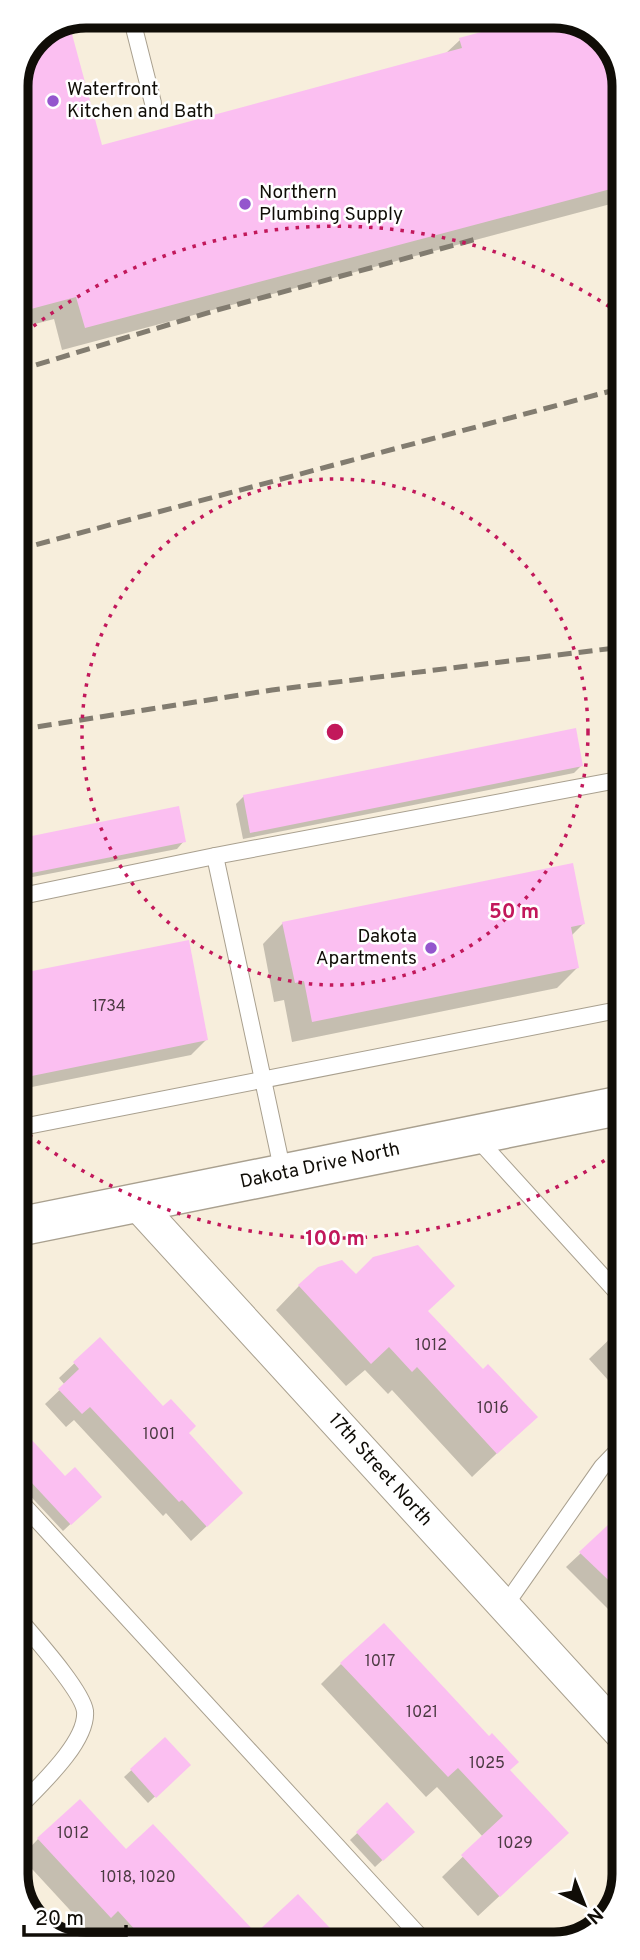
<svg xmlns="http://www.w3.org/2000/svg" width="640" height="1960" font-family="Overpass,sans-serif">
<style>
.shadow{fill:#0003}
.building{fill:#fbbff1}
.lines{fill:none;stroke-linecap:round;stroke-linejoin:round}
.service-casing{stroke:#a9a08f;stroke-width:18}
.minor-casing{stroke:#a9a08f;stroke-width:34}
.tertiary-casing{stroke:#a9a08f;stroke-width:41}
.service{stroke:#fff;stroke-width:16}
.minor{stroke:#fff;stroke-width:32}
.tertiary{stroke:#fff;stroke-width:38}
.rail{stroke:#827c70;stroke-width:5;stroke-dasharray:14 7;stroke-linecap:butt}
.ring{fill:none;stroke:#c2185b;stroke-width:3.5;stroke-dasharray:3.5 7}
.poi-dot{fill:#9456cd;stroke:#fff;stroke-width:2.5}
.labels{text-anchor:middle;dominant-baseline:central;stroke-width:5;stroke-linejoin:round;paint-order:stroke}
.number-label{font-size:16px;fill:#4b3a42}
.poi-label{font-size:19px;fill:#100d07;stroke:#fff;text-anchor:start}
.street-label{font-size:19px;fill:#100d07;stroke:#fff}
.rim{fill:none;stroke:#100d07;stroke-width:9}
.centre{fill:#c2185b;stroke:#fff;stroke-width:3.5}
.ring-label{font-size:21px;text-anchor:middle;font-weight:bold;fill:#c2185b;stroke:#fff;stroke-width:5;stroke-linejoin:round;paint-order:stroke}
</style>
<rect width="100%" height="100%" fill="#f7eedc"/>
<g class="shadow">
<path d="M 562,16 L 600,34 L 622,69 L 622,201 L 62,350 L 54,319 L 16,329 L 16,183 L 22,194 L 16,170 L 16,82 L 37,36 L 68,23 L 100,147 L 445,54 L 460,40 Z"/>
<path d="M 581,766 L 574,773 L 243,839 L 236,804 L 244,796 Z"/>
<path d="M 177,808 L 184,841 L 177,849 L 17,880 L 17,841 Z"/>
<path d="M 283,923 L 583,924 L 571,936 L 577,968 L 557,988 L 292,1042 L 284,1000 L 274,1002 L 263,944 Z"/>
<path d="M 187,942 L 207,1039 L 191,1055 L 17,1090 L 17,976 Z"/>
<path d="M 356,1276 L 427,1312 L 483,1372 L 535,1417 L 472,1477 L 392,1390 L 388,1394 L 365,1370 L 346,1386 L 276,1310 L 299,1286 Z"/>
<path d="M 619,1330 L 624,1336 L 624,1366 L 608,1380 L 589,1359 Z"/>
<path d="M 100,1339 L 187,1433 L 226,1508 L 191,1541 L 166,1513 L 163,1516 L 74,1420 L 66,1427 L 45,1404 L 65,1385 L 59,1378 Z"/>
<path d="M 18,1428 L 65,1479 L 99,1497 L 63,1531 L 22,1487 L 18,1491 Z"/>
<path d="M 624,1525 L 624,1625 L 566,1567 L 581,1553 Z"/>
<path d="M 341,1664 L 508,1770 L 546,1853 L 478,1916 L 442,1877 L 483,1837 L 437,1787 L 426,1797 L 321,1684 Z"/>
<path d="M 18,1711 L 24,1717 L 18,1723 Z"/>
<path d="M 165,1739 L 188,1765 L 148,1803 L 124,1777 Z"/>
<path d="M 387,1805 L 405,1839 L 375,1867 L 350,1840 Z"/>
<path d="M 38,1839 L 256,1936 L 339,1943 L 114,1944 L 99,1928 L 92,1934 L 21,1857 Z"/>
</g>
<g class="building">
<path d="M 540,16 L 562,16 L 600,34 L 622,68 L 622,186 L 85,328 L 76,297 L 16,313 L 16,82 L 37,36 L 69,23 L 102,145 L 462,48 L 459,38 Z"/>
<path d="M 576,728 L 583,766 L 250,833 L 243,795 Z"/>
<path d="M 179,806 L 186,842 L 17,876 L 17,839 Z"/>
<path d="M 573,863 L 585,924 L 571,927 L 579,968 L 312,1022 L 304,981 L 295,983 L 282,922 Z"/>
<path d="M 189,940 L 208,1040 L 17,1079 L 17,974 Z"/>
<path d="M 418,1245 L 455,1286 L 428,1311 L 483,1369 L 488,1364 L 538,1417 L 497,1454 L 417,1367 L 412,1372 L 389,1347 L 371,1364 L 298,1285 L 318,1267 L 342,1260 L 356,1274 L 373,1257 Z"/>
<path d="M 100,1337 L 163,1406 L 171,1399 L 196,1426 L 189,1433 L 243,1493 L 207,1527 L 182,1500 L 179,1502 L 90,1407 L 82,1414 L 58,1389 L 79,1369 L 73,1362 Z"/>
<path d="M 18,1425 L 65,1476 L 75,1467 L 102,1497 L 71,1525 L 30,1481 L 22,1489 L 18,1489 Z"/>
<path d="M 624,1510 L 624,1595 L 579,1552 Z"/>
<path d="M 384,1623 L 489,1736 L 492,1733 L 519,1762 L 510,1770 L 569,1833 L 500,1897 L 461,1855 L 503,1816 L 458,1768 L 448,1777 L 340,1663 Z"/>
<path d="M 165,1737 L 191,1765 L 156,1798 L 130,1769 Z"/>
<path d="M 80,1799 L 126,1849 L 153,1824 L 256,1933 L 298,1894 L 344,1943 L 148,1944 L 118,1911 L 111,1918 L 37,1838 Z"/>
<path d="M 387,1802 L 415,1832 L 383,1861 L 356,1832 Z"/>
</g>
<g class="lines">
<g class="service-casing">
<g id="service">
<path d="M 131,16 L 153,103"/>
<path d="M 215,856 L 283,1173"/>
<path d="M 17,897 L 215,856 L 623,779"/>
<path d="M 17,1128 L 623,1009"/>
<path d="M 475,1136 L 624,1300"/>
<path d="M 18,1499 L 426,1943"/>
<path d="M 504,1607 L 602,1467 L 624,1444"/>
<path d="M 18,1618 C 33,1636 82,1690 85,1711 C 88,1742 38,1787 18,1808"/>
</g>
</g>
<g class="minor-casing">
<path id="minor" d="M 136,1203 L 624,1737"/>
</g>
<g class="tertiary-casing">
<path id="tertiary" d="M 17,1227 L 623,1105"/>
</g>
<use href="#service" class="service"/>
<use href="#minor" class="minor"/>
<use href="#tertiary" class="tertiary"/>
<g class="rail">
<path d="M 16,371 L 217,310 L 480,238"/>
<path d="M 16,550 L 622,388"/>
<path d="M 17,730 L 272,690 L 623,647"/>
</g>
</g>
<g class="ring">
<circle cx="335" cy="732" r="253"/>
<path d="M622 1149A506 506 0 0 1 20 1128M17 339A506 506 0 0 1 622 315"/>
</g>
<g class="poi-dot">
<circle cx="53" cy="101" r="7"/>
<circle cx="245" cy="204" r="7"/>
<circle cx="431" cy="948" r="7"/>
</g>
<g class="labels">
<g class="number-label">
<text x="109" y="1007">1734</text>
<text x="431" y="1346">1012</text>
<text x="493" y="1409">1016</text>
<text x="159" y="1435">1001</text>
<text x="380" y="1662">1017</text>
<text x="422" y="1713">1021</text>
<text x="487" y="1764">1025</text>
<text x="73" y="1834">1012</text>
<text x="515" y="1844">1029</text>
<text x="138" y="1878">1018, 1020</text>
</g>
<g class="poi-label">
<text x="67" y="90">Waterfront<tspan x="67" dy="22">Kitchen and Bath</tspan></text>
<text x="259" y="193">Northern<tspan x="259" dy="22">Plumbing Supply</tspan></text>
<text x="417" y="937" text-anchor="end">Dakota<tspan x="417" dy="22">Apartments</tspan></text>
</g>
<g class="street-label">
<text transform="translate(320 1166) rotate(-12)">Dakota Drive North</text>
<text transform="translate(380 1470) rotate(48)">17th Street North</text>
</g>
</g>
<path d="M0 0H640V1960H0ZM86 28H554A58 58 0 0 1 612 86V1874A58 58 0 0 1 554 1932H86A58 58 0 0 1 28 1874V86A58 58 0 0 1 86 28Z" fill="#fff" fill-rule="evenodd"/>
<path class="rim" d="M86 28H554A58 58 0 0 1 612 86V1874A58 58 0 0 1 554 1932H86A58 58 0 0 1 28 1874V86A58 58 0 0 1 86 28Z"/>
<circle cx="335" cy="732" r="10" class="centre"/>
<g class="ring-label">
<text x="514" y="918">50 m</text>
<text x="335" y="1245">100 m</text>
</g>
<g transform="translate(584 1904) rotate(137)" stroke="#ffffff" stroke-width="5" paint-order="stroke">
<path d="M0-5L12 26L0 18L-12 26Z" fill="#100d07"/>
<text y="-10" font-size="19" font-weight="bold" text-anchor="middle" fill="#100d07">N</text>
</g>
<path d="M24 1925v10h102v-10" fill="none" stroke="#100d07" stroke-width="3.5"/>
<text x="35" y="1925" font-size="21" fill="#100d07" stroke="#ffffff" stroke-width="5" paint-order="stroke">20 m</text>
</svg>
